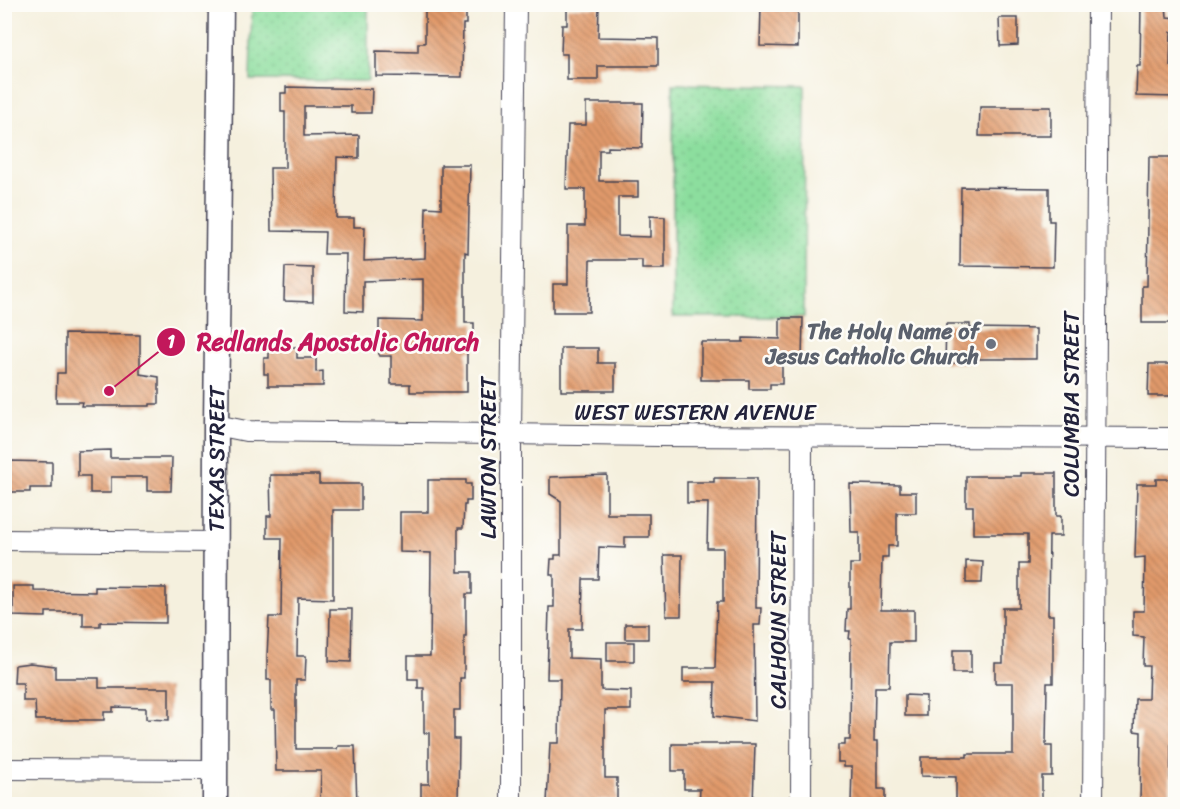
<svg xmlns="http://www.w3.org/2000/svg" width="1180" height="809" font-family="Sriracha,sans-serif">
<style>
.grass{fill:url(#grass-dots);stroke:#57806c;stroke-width:1.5}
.building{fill:url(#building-back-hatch)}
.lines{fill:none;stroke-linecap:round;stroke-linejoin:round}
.minor-casing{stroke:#424153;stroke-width:22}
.tertiary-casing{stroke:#424153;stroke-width:27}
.minor{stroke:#fff;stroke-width:20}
.tertiary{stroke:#fff;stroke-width:24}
.worship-dot{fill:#6b7280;stroke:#fdfcf7;stroke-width:2}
.labels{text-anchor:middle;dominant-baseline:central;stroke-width:5;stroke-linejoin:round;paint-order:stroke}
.worship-label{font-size:22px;font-weight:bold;fill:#5b616d;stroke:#fdfcf7;text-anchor:end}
.street-label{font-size:22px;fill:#22223b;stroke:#fdfcf7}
.leader{fill:none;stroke:#c2185b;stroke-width:2}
.callout-dot{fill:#c2185b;stroke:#fdfcf7;stroke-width:2}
.mark-label{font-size:18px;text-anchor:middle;font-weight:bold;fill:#fff}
.callout-label{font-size:24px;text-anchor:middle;font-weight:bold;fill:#c2185b;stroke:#fdfcf7;stroke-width:5;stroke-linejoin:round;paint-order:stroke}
</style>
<defs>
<pattern id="grass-dots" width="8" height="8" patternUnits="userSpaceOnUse" patternTransform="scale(1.5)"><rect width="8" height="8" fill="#8cde9e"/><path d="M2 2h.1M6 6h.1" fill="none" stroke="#78be89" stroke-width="1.8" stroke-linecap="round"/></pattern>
<pattern id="building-back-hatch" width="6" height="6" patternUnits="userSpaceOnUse" patternTransform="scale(1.5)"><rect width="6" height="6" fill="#e19a6a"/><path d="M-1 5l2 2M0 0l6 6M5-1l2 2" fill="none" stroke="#b67d58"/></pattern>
</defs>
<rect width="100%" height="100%" fill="#fdfcf7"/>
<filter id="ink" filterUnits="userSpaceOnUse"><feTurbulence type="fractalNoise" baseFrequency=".0167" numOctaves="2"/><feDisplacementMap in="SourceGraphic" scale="12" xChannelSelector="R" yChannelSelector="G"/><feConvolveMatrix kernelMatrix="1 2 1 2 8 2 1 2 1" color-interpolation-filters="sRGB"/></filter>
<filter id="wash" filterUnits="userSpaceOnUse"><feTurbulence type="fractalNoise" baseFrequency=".008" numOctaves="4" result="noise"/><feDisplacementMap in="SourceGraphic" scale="24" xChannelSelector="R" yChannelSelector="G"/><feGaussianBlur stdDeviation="1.35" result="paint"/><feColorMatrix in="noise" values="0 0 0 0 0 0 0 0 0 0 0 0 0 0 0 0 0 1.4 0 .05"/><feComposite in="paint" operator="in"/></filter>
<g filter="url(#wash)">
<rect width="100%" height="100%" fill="#f5f0de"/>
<g class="grass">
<path d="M 252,5 L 368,5 L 368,81 L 250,80 Z"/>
<path d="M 673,84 L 805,86 L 804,317 L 673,317 Z"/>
</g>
<g id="blocks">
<g class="building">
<path d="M 425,4 L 466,4 L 466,24 L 463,24 L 462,77 L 376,76 L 376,51 L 418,52 L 418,43 L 425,43 Z"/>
<path d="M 1141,4 L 1166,4 L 1167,17 L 1176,18 L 1176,32 L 1171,32 L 1170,66 L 1176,66 L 1176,97 L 1136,96 L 1137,66 L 1140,66 Z"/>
<path d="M 761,5 L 798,5 L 798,47 L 760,46 Z"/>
<path d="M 567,7 L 599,7 L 598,37 L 658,38 L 658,66 L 598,66 L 598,80 L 567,80 L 567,54 L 561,54 L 562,25 L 567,25 Z"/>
<path d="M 999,18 L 1018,18 L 1018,45 L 1000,46 Z"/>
<path d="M 286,87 L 372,89 L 371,113 L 351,113 L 351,106 L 304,106 L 304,136 L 359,135 L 359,158 L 337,157 L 336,218 L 354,218 L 354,227 L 365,227 L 364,261 L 425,258 L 426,207 L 441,208 L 441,165 L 470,165 L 468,253 L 465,252 L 465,323 L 474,323 L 474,351 L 467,351 L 467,392 L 410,392 L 410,384 L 391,384 L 391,356 L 379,356 L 379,320 L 423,321 L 423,279 L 363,281 L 363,312 L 345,311 L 346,254 L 324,254 L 325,232 L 271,231 L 270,168 L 285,168 L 285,112 L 281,112 L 281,93 L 286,93 Z"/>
<path d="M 586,103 L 643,103 L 642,148 L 608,147 L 608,150 L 599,150 L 599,181 L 638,181 L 638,197 L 618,197 L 618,236 L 650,237 L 650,216 L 665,217 L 665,269 L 642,269 L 642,260 L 590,260 L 589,312 L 553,312 L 553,284 L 568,284 L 568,226 L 585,226 L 585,189 L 566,189 L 568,125 L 586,125 Z"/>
<path d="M 980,107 L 1051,107 L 1051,136 L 979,136 Z"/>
<path d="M 1149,157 L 1176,157 L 1176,323 L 1142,323 L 1142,286 L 1147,286 Z"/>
<path d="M 961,187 L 1049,188 L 1049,221 L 1054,221 L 1053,267 L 960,266 Z"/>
<path d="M 285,267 L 313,268 L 313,302 L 284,301 Z"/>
<path d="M 780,318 L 803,318 L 802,359 L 782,359 L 782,384 L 770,384 L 770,389 L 749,389 L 749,380 L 701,380 L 701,342 L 743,342 L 743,338 L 780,339 Z"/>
<path d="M 946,324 L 970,324 L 970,328 L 1036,329 L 1036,359 L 970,359 L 970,363 L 945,363 Z"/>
<path d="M 65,334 L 140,335 L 140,374 L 159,377 L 159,404 L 150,404 L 150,406 L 81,406 L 82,402 L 56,402 L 57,373 L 65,373 Z"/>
<path d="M 269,347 L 297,347 L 297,358 L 316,358 L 316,372 L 323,371 L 323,386 L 268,386 L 268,374 L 264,374 L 264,358 L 269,358 Z"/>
<path d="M 561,348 L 598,348 L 598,363 L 615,363 L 615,391 L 561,391 Z"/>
<path d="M 1149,364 L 1176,364 L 1176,396 L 1148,396 Z"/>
<path d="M 110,450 L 110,458 L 172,458 L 171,491 L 147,491 L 147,477 L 111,477 L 111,493 L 90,493 L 90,476 L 78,476 L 78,451 Z"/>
<path d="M 9,461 L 52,462 L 52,488 L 30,488 L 30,492 L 9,492 Z"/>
<path d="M 1021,473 L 1056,473 L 1056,516 L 1061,516 L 1061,536 L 1049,536 L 1048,615 L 1053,615 L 1053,683 L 1047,683 L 1046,746 L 1052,746 L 1052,776 L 1042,776 L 1042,804 L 956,804 L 956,777 L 921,776 L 921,757 L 967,757 L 967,754 L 1013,754 L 1013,683 L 995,683 L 995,663 L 1003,663 L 1003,608 L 1019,608 L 1019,564 L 1028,564 L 1028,534 L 973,534 L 973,506 L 966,506 L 966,476 L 1021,476 Z"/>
<path d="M 270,475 L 319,475 L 319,484 L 361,484 L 361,510 L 333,510 L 333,599 L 298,598 L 297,656 L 306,656 L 305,680 L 296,680 L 296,749 L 337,749 L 338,746 L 355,746 L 357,804 L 320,804 L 321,771 L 276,771 L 275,710 L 271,710 L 271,680 L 267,680 L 267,656 L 269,617 L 281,617 L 282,538 L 267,538 L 267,516 L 271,516 Z"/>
<path d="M 607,475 L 607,514 L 649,514 L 649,537 L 625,537 L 625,548 L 599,547 L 598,579 L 583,579 L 582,629 L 569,629 L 569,658 L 601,659 L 601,690 L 631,691 L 631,710 L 605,710 L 605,778 L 617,778 L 617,800 L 598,800 L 598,804 L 547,803 L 550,743 L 559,743 L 560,679 L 547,679 L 549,607 L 554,607 L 554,575 L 550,575 L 551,559 L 555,559 L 555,555 L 561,555 L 561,501 L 550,494 L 550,477 Z"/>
<path d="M 714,478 L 757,478 L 756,608 L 761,608 L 760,625 L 754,625 L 755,721 L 714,716 L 715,682 L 683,682 L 683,668 L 715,668 L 717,602 L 723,602 L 723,548 L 707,548 L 708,503 L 687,503 L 687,482 L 714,482 Z"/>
<path d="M 1156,479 L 1176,479 L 1174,611 L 1176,611 L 1176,672 L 1173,672 L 1172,682 L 1170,804 L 1140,804 L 1141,732 L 1134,731 L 1135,699 L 1148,699 L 1149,666 L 1143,666 L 1144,637 L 1133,636 L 1133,611 L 1144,611 L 1145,557 L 1135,558 L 1137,484 L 1156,484 Z"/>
<path d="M 428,480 L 466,480 L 466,484 L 471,484 L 471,501 L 466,501 L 466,505 L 464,505 L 463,528 L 458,528 L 458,572 L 472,572 L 472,594 L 466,594 L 466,636 L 464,636 L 464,678 L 460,678 L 460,710 L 454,710 L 454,739 L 459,739 L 458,804 L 421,804 L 421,784 L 429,784 L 429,733 L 424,733 L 424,688 L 418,688 L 418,679 L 408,679 L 408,656 L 430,656 L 431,553 L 400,552 L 400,512 L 428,512 Z"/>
<path d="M 850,484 L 900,485 L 900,492 L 916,492 L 916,513 L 897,513 L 897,546 L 888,546 L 888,557 L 882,557 L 881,610 L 914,610 L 914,642 L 890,642 L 889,687 L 875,687 L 874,741 L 878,741 L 878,789 L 885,789 L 885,804 L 851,804 L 852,767 L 844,767 L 844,762 L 838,762 L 838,745 L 845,745 L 845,740 L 850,740 L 851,639 L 849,639 L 850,631 L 846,631 L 847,609 L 850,609 L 850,564 L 859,564 L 859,532 L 851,532 Z"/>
<path d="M 664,555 L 682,555 L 681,616 L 666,616 Z"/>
<path d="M 966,561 L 983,562 L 982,583 L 966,583 Z"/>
<path d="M 13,586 L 34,586 L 34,591 L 95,592 L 95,587 L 166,588 L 166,623 L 100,622 L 100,626 L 83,626 L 83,612 L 46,612 L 46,617 L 13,616 Z"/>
<path d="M 330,609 L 352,609 L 351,662 L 329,661 Z"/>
<rect x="625" y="624" width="23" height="15"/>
<rect x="607" y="642" width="27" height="19"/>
<rect x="953" y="650" width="18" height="23"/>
<path d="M 30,663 L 55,666 L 55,678 L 99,678 L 99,688 L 169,688 L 169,720 L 146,719 L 146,708 L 113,707 L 113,712 L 104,712 L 104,720 L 36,720 L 35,701 L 23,701 L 23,683 L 14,683 L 15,665 Z"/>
<path d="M 905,695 L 926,696 L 926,716 L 905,716 Z"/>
<path d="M 672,744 L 755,744 L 753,804 L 699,804 L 700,789 L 684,789 L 684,771 L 672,771 Z"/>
</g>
</g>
</g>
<g filter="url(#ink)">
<use href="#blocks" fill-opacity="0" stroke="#424153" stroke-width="1.5"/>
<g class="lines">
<g class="minor-casing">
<g id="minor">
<path d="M 216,425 L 246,431 L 658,436 L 1176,438"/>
<path d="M 4,540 L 215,542"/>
<path d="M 4,769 L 214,770"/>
<path d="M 511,804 L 511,434 L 516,4"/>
<path d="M 801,804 L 802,437"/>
<path d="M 1093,804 L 1098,4"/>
</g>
</g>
<g class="tertiary-casing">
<g id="tertiary">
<path id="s1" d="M 215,804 L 216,425 L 221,4"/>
</g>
</g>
<use href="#minor" class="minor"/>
<use href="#tertiary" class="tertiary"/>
</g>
</g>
<circle class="worship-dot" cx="991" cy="344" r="6"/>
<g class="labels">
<g class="worship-label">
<text x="979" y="331">The Holy Name of<tspan x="979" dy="25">Jesus Catholic Church</tspan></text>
</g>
<g class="street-label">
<text transform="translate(1071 404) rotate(-90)">COLUMBIA STREET</text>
<text x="695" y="412">WEST WESTERN AVENUE</text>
<text stroke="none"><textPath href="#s1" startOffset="345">TEXAS STREET</textPath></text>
<text transform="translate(488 458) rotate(-90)">LAWTON STREET</text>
<text transform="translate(778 620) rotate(-90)">CALHOUN STREET</text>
</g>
</g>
<path class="leader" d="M109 391L171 342"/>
<g class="callout-dot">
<circle cx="109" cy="391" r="6"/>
<circle cx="171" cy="342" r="15"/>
</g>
<g class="mark-label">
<text x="171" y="348">1</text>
</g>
<g class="callout-label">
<text x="338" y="350">Redlands Apostolic Church</text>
</g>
<rect width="1180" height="809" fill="none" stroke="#fdfcf7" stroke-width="24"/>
</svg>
